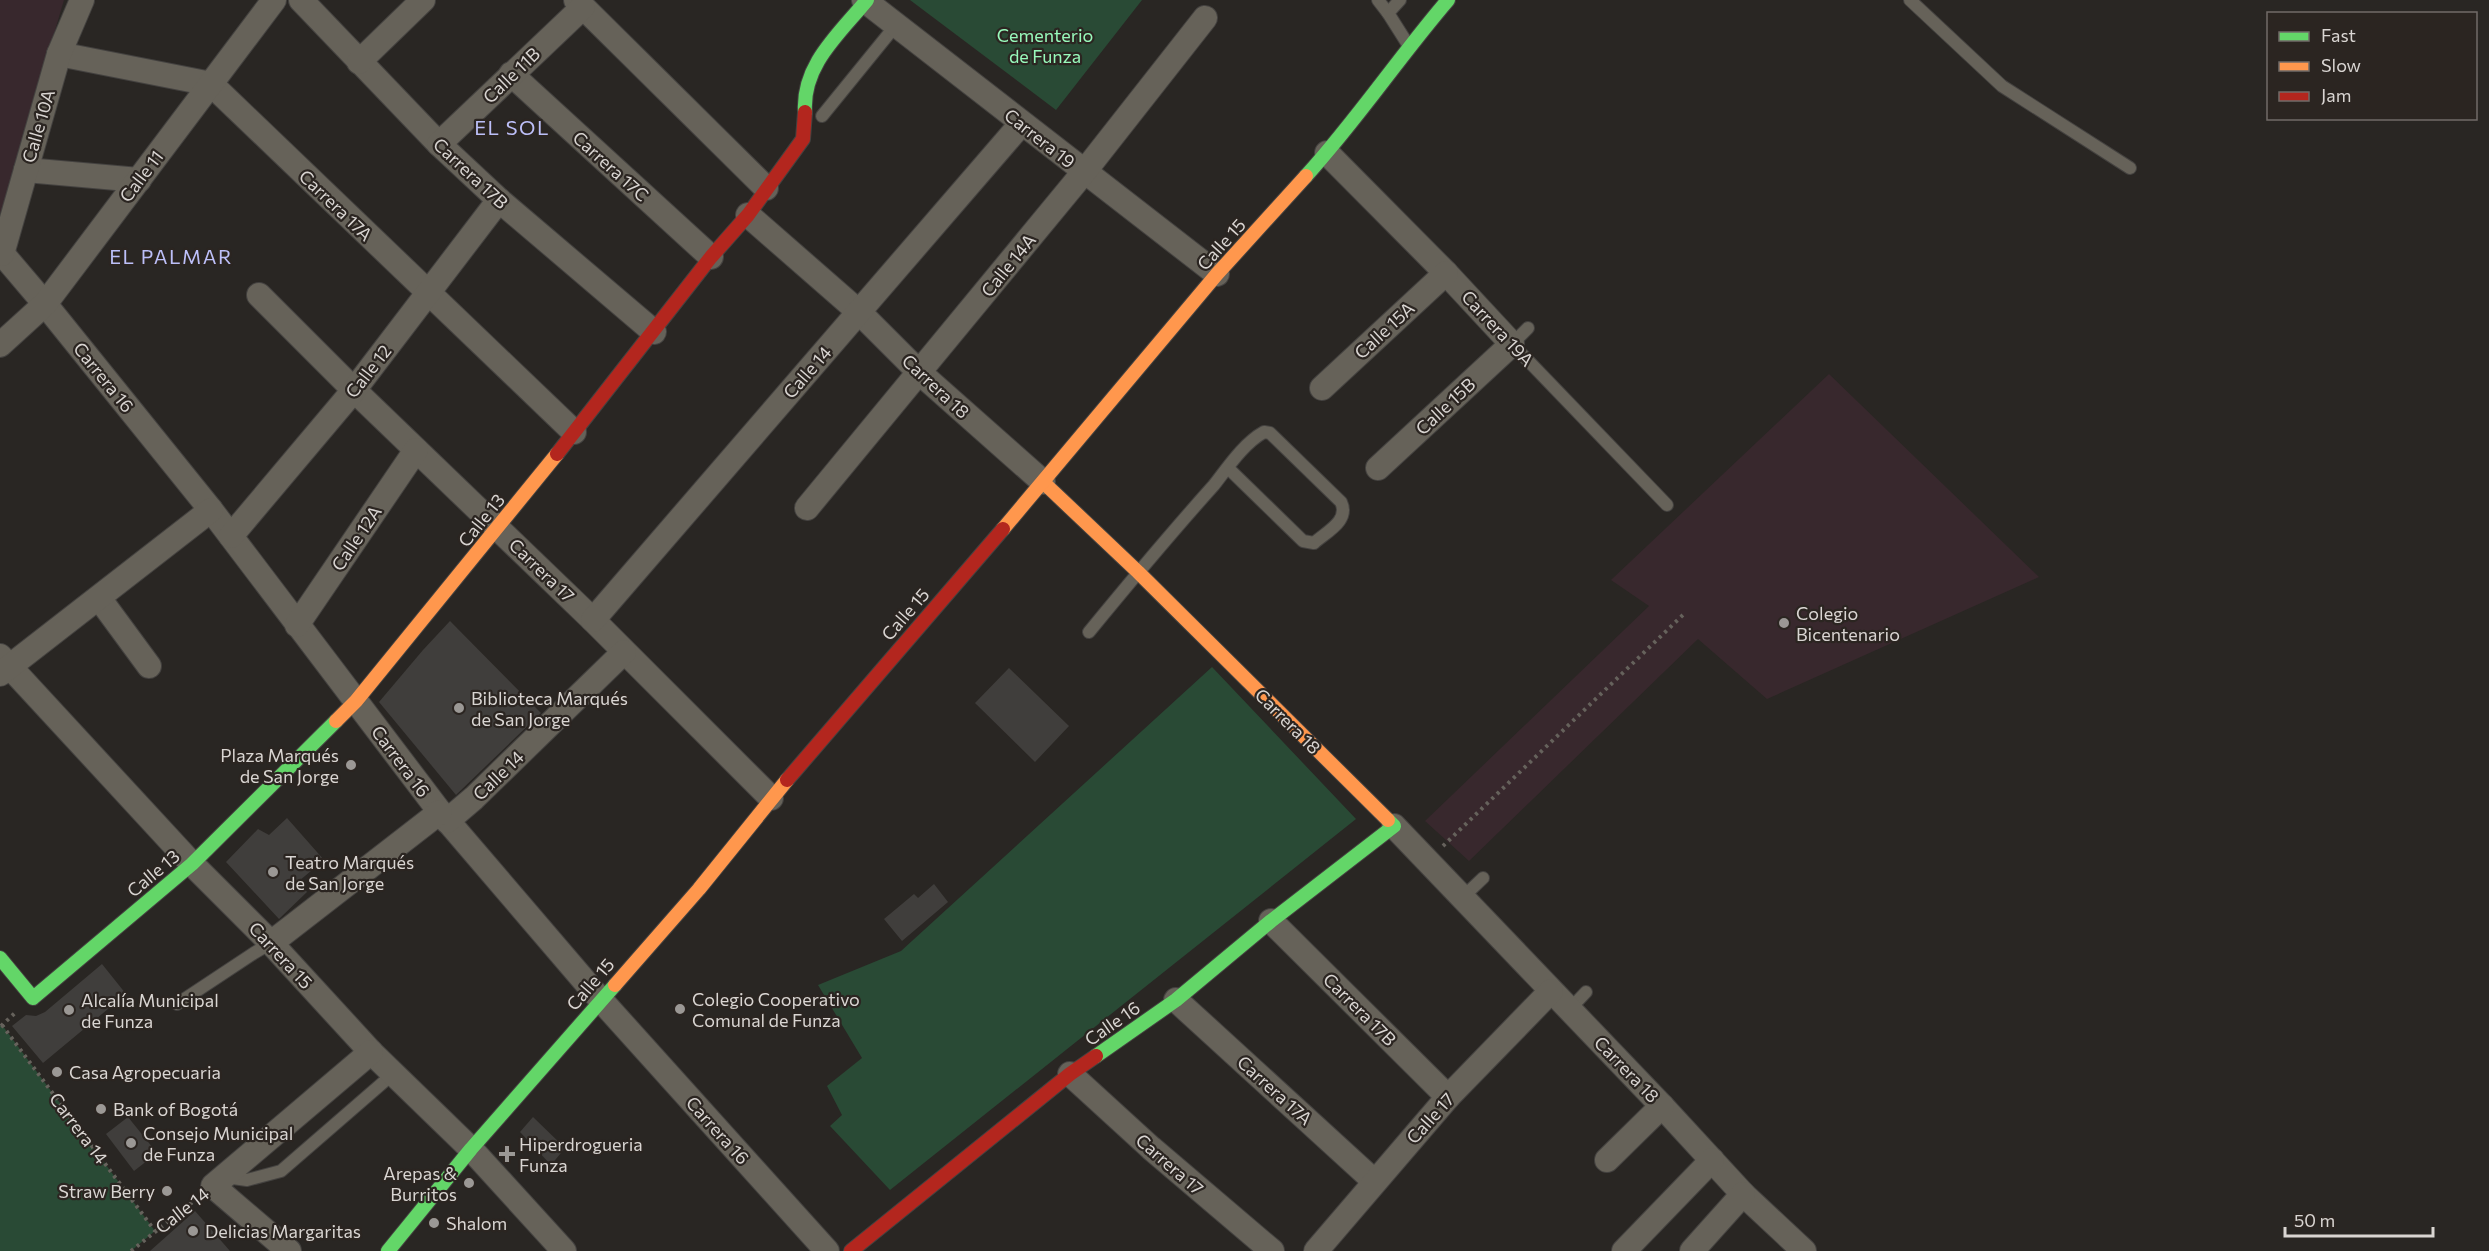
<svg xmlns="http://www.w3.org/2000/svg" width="2489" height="1251" font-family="Commissioner,sans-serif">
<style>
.education{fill:#38282d}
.green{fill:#294a35}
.building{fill:#403e3c}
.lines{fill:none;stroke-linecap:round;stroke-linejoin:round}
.lane-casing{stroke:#444240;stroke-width:14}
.street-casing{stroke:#444240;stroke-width:26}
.fast-casing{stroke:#444240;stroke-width:16}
.slow-casing{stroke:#444240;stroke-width:16}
.jam-casing{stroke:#444240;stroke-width:16}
.path{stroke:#66625c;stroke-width:4;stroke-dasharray:3 4.5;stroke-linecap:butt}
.lane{stroke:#666259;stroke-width:12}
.street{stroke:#666259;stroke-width:24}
.fast{stroke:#63d668;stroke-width:14}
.slow{stroke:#ff974d;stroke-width:14}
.jam{stroke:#b3261e;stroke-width:14}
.poi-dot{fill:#9b9895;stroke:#2b2521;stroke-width:2}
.labels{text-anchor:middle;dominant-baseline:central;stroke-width:4.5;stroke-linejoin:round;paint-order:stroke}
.park-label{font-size:18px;fill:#98f9bb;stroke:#2b2521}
.street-label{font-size:18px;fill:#d9d5d2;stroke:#2b2521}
.poi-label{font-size:18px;fill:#d9d5d2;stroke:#2b2521;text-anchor:start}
.neighbourhood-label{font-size:20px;letter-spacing:1.5px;fill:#bcbff8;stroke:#2b2521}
</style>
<rect width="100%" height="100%" fill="#292623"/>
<g class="education">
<path d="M 0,0 L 64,0 L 1,213 L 0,211 Z"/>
<path d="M 1829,374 L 2039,577 L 1767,699 L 1698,639 L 1469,861 L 1425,821 L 1649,606 L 1611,580 Z"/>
</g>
<g class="green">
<path d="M 910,0 L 1142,0 L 1056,110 Z"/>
<path d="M 1212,667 L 1356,819 L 890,1190 L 830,1126 L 842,1115 L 827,1086 L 862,1058 L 818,985 L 901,951 Z"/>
<path d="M 2,1025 L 155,1231 L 131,1251 L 0,1251 L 0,1026 Z"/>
</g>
<g class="building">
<path d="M 450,621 L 541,713 L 456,795 L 379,702 L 423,650 Z"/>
<path d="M 1009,668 L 1069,726 L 1035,762 L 975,703 Z"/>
<path d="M 287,818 L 324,860 L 299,881 L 307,892 L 279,919 L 226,862 L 258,829 L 269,835 Z"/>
<path d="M 934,884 L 948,902 L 902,941 L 884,919 L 914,894 L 918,898 Z"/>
<path d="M 102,964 L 126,994 L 43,1063 L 12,1026 L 26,1015 L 36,1016 L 45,1012 Z"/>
<path d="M 128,1117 L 157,1153 L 134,1171 L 106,1134 Z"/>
<path d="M 533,1117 L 565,1148 L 551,1165 L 520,1132 Z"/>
<path d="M 195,1211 L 230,1251 L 150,1251 Z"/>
</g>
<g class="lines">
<g class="lane-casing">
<g id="lane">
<path d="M 1378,0 L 1388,13"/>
<path d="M 1400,0 L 1388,13 L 1407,43"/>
<path d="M 1910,0 L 2002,86 L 2130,168"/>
<path d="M 822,116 L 896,25"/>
<path d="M 1528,328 L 1512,344 L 1667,505"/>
<path d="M 1089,632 C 1130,582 1171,533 1214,485 C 1228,467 1244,443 1264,432 L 1270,433 L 1341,502 C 1350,521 1326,532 1314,543 L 1303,541 L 1228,468"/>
<path d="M 1462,898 L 1483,878"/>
<path d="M 177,1004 L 254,953 L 271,943"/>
<path d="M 1569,1010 L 1586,992"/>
<path d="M 226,1177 L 247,1180 L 281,1171 L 394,1073"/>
</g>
</g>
<g class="street-casing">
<g id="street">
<path d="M 301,0 L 439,144 L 499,200 L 654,332"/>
<path d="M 576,0 L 766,188"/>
<path d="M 864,0 L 1217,274"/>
<path d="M 59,54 L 211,84 L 574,432"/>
<path d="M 359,62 L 423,0"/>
<path d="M 511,74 L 711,257"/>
<path d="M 439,144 L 583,7"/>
<path d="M 1327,153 L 1446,273 L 1512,344 L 1378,468"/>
<path d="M 26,170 L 139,180"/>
<path d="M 748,215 L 859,312 L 920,373 L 1043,482"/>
<path d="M 0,251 L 45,304 L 211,510 L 440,812 L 600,999 L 827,1251"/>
<path d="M 2,254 L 59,54 L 82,0"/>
<path d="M 259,295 L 354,390 L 593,620 L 771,798"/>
<path d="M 0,345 L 45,304 L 274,0"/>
<path d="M 1322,388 L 1446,273"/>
<path d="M 807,508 L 1084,172 L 1205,18"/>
<path d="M 231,536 L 354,390 L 499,200"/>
<path d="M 99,598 L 149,666"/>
<path d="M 593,620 L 1021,124"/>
<path d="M 297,625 L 416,450"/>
<path d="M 0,656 L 192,864 L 271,943 L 371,1052 L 471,1149 L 564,1251"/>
<path d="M 0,674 L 211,510"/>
<path d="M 447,821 L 474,798 L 624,652"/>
<path d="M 1394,826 L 1662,1106 L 1743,1194 L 1804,1251"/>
<path d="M 1271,921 L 1448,1097"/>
<path d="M 271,943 L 440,812"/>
<path d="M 1176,1000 L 1374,1181"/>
<path d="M 1070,1074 L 1151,1148 L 1272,1251"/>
<path d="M 1607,1160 L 1662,1106"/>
<path d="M 289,1251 L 213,1186 L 371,1052"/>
<path d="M 1316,1251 L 1448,1097 L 1551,991"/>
<path d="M 1624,1251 L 1712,1160"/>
<path d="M 1692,1251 L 1743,1194"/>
</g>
</g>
<g class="fast-casing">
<g id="fast">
<path d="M 805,112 C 802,65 839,34 867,0"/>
<path d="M 1306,176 C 1357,120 1399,57 1448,0"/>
<path d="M 0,958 L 33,998 L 192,864 L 336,721"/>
<path d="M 1096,1056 L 1176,1000 L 1271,921 L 1394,826 L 1388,820"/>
<path d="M 388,1251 L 471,1149 L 615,985"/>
</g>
</g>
<g class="slow-casing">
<g id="slow">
<path d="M 1043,482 L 1138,572 L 1388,820"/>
<path d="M 1003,529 L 1217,274 L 1306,176"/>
<path d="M 336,721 L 356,701 L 557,454"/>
<path d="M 615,985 L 699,889 L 787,780"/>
</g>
</g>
<g class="jam-casing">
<g id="jam">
<path d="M 557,454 L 711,257 L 748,215 L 803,139 L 805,112"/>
<path d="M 787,780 L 1003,529"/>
<path d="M 851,1251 L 1070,1074 L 1096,1056"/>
</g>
</g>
<g class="path">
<path d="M 1443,846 L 1686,612"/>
<path d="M 2,1025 L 155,1231"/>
<path d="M 1,1026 L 15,1013"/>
<path d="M 131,1251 L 199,1197"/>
</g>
<use href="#lane" class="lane"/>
<use href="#street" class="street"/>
<use href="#fast" class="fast"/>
<use href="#slow" class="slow"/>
<use href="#jam" class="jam"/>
</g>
<g class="poi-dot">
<circle cx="1784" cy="623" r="6"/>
<circle cx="459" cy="708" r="6"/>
<circle cx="351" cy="765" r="6"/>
<circle cx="273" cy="872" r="6"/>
<circle cx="680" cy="1009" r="6"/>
<circle cx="69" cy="1010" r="6"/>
<circle cx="57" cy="1072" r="6"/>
<circle cx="101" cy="1109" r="6"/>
<circle cx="131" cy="1143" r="6"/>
<path d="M504 1145h6v6h6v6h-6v6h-6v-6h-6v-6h6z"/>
<circle cx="469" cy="1183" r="6"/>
<circle cx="167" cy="1191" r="6"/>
<circle cx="434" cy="1223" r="6"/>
<circle cx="193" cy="1231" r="6"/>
</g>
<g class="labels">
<g class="park-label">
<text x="1045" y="35">Cementerio<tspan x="1045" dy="21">de Funza</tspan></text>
</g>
<g class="street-label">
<text transform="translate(511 75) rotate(-44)">Calle 11B</text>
<text transform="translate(38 126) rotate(-74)">Calle 10A</text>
<text transform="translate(1040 138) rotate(38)">Carrera 19</text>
<text transform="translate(611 166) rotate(42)">Carrera 17C</text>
<text transform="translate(471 173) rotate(43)">Carrera 17B</text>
<text transform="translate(141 176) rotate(-53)">Calle 11</text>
<text transform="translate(336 205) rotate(44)">Carrera 17A</text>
<text transform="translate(1221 244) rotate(-48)">Calle 15</text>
<text transform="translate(1008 265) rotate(-51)">Calle 14A</text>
<text transform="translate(1498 328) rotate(47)">Carrera 19A</text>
<text transform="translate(1384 330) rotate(-43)">Calle 15A</text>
<text transform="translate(368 371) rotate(-52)">Calle 12</text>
<text transform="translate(807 372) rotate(-49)">Calle 14</text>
<text transform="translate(104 377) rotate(51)">Carrera 16</text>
<text transform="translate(936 386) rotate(43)">Carrera 18</text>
<text transform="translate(1445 406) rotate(-43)">Calle 15B</text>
<text transform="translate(481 520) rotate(-51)">Calle 13</text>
<text transform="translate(356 538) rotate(-56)">Calle 12A</text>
<text transform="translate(542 570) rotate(44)">Carrera 17</text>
<text transform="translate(905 614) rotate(-49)">Calle 15</text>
<text transform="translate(1288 721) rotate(45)">Carrera 18</text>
<text transform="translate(401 761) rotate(53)">Carrera 16</text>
<text transform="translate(498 775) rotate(-44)">Calle 14</text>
<text transform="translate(153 873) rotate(-40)">Calle 13</text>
<text transform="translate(281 955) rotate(47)">Carrera 15</text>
<text transform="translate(590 984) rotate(-49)">Calle 15</text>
<text transform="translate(1360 1009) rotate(45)">Carrera 17B</text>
<text transform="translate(1112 1023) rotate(-35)">Calle 16</text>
<text transform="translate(1627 1069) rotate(46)">Carrera 18</text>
<text transform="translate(1275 1090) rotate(42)">Carrera 17A</text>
<text transform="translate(1430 1118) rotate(-48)">Calle 17</text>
<text transform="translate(79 1128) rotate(53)">Carrera 14</text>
<text transform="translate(718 1130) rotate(48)">Carrera 16</text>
<text transform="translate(1170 1164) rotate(41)">Carrera 17</text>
<text transform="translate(182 1210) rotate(-38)">Calle 14</text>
</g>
<g class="poi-label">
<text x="1796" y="613">Colegio<tspan x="1796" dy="21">Bicentenario</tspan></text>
<text x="471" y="698">Biblioteca Marqués<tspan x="471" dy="21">de San Jorge</tspan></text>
<text x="339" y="755" text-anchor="end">Plaza Marqués<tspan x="339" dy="21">de San Jorge</tspan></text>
<text x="285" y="862">Teatro Marqués<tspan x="285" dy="21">de San Jorge</tspan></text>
<text x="692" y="999">Colegio Cooperativo<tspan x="692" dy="21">Comunal de Funza</tspan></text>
<text x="81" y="1000">Alcalía Municipal<tspan x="81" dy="21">de Funza</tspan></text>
<text x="69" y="1072">Casa Agropecuaria</text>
<text x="113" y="1109">Bank of Bogotá</text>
<text x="143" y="1133">Consejo Municipal<tspan x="143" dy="21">de Funza</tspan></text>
<text x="519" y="1144">Hiperdrogueria<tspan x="519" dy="21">Funza</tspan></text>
<text x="457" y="1173" text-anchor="end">Arepas &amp;<tspan x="457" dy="21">Burritos</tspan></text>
<text x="155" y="1191" text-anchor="end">Straw Berry</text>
<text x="446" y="1223">Shalom</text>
<text x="205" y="1231">Delicias Margaritas</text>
</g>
<g class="neighbourhood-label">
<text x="512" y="127">EL SOL</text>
<text x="171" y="256">EL PALMAR</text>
</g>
</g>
<rect x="2267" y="12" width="210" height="108" fill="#2b2521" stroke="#716b68" stroke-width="1.5"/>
<rect x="2279" y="32" width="30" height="9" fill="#63d668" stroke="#716b68" stroke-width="1.5"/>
<text x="2321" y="42" font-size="18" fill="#d9d5d2">Fast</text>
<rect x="2279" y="62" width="30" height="9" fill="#ff974d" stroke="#716b68" stroke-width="1.5"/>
<text x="2321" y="72" font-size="18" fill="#d9d5d2">Slow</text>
<rect x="2279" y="92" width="30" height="9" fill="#b3261e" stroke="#716b68" stroke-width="1.5"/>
<text x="2321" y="102" font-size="18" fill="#d9d5d2">Jam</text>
<path d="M2285 1227v9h148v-9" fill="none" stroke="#d9d5d2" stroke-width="3"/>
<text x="2294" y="1227" font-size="18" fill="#d9d5d2" stroke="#2b2521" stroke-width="4.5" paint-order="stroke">50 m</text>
</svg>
